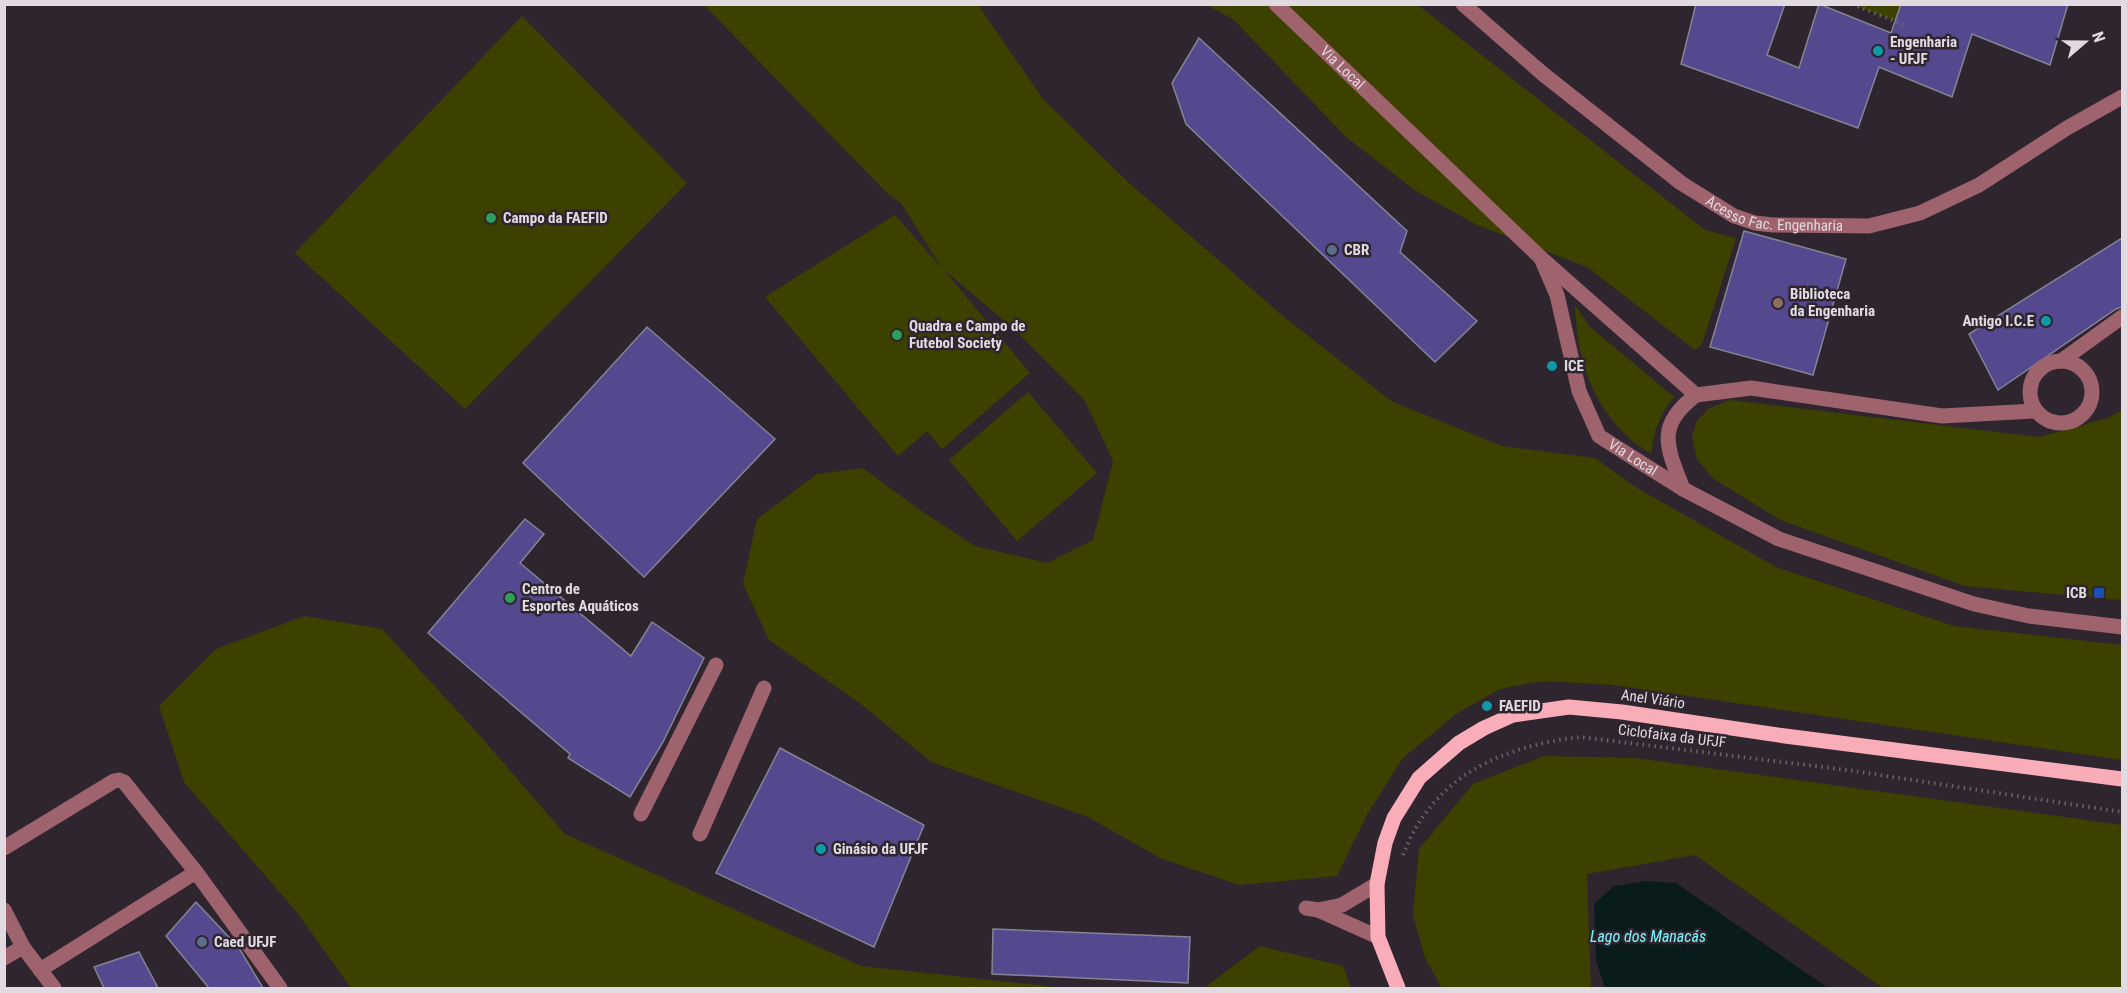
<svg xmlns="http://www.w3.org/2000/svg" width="2127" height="993" font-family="'Roboto Condensed',sans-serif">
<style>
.green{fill:#3c4100}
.water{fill:#0a1b1c}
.building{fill:#54488f;stroke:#858493;stroke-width:1.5}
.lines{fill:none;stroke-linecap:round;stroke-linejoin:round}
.path{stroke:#6b636c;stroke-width:4;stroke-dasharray:1.5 4.5;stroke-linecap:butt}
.minor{stroke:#9e636d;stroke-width:15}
.major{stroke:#f8adb9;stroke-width:15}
.culture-dot{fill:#0f9aa8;stroke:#2e252f;stroke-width:2}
.leisure-dot{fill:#2e9e5b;stroke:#2e252f;stroke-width:2}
.service-dot{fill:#5c6f8a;stroke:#2e252f;stroke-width:2}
.education-dot{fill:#8d6e63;stroke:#2e252f;stroke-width:2}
.transit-dot{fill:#1a4fb4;stroke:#2e252f;stroke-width:2}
.labels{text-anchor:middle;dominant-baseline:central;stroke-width:5;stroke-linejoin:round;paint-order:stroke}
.poi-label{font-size:15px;font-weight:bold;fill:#e1dae1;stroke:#2e252f;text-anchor:start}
.street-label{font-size:15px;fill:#e1dae1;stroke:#2e252f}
.water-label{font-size:16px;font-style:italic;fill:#76f8ff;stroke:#2e252f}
</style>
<rect width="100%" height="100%" fill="#2e252f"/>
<g class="green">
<path d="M 704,5 L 978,5 L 1043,99 L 1128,182 L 1283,316 L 1391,401 L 1502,446 L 1595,458 L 1637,488 L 1776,567 L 1954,626 L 2122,645 L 2122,760 L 1613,685 L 1542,681 L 1500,689 L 1456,714 L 1402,759 L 1367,815 L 1337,876 L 1239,885 L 1160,858 L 1088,817 L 931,762 L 861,704 L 769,640 L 743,584 L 757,519 L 817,474 L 863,468 L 917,508 L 975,546 L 1047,563 L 1093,540 L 1113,461 L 1085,401 L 1014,329 L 943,269 L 1030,373 L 942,449 L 927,431 L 898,456 L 765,297 L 895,215 L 941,267 L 901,203 L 889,195 Z"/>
<path d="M 1207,5 L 1418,5 L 1705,230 L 1736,238 L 1702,344 L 1695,350 L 1587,267 L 1477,225 L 1416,191 L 1346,137 L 1234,20 Z"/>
<path d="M 1854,5 L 1901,5 L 1907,26 Z"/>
<path d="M 522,16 L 687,183 L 465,409 L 295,253 Z"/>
<path d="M 1575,305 L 1589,326 L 1674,397 C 1658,417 1655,429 1651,454 C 1597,420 1577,367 1575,305 Z"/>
<path d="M 1028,392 L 1097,473 L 1017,541 L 949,460 Z"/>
<path d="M 1730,400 L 2039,437 L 2108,418 L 2122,410 L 2122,600 L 1965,586 L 1780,520 L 1714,479 L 1697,460 L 1692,436 L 1697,421 L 1708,409 Z"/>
<path d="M 304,616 L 382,629 L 474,729 L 565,834 L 861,966 L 1065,988 L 351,988 L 296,911 L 184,782 L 159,706 L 216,649 Z"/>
<path d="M 1544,756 L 1636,758 L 2122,825 L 2122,988 L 1883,988 L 1695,855 L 1587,874 L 1591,988 L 1442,988 L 1425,958 L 1413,915 L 1419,849 L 1473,784 Z"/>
<path d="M 1260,946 L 1343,966 L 1351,988 L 1204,988 Z"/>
</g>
<path class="water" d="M 1646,881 L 1676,883 L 1828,988 L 1605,988 L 1596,961 L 1594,904 L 1614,886 Z"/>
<g class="building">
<path d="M 1696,4 L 1785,4 L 1767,55 L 1799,68 L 1819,4 L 1891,33 L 1901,4 L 2068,4 L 2050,65 L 1972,34 L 1952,97 L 1879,67 L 1858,128 L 1681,64 Z"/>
<path d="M 1199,38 L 1407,231 L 1400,252 L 1477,321 L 1435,362 L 1186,124 L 1172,83 Z"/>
<path d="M 1744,231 L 1846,259 L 1813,375 L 1710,347 Z"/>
<path d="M 2122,238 L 2122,307 L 2116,309 L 1998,390 L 1969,334 Z"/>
<path d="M 647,327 L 775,439 L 644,577 L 523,463 Z"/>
<path d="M 525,519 L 544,534 L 520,563 L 631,656 L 652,622 L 704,658 L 663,742 L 630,797 L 568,758 L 570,754 L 428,633 Z"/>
<path d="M 780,748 L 924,825 L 874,947 L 716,873 Z"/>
<path d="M 196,902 L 239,948 L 263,988 L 209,988 L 166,936 Z"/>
<path d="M 993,929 L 1190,937 L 1188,983 L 992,974 Z"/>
<path d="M 139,952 L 158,988 L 104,988 L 94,967 Z"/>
</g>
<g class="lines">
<g class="path">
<path d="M 1852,4 L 1907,26"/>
<path d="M 1403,855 C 1433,776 1502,746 1581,737 L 1847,770 L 2122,812"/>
</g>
<g class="minor">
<path id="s1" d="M 1276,4 L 1541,258 L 1696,395 C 1655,426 1667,447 1683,489"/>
<path id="s2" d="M 1463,4 L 1543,74 L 1681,183 L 1734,216 L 1755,223 L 1773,225 L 1869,226 L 1920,213 L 1979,185 L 2067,128 L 2122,97"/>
<path id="s3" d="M 1541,258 L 1557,295 L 1579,391 L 1599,436 L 1643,464 L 1683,489 L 1779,539 L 1974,604 L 2029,616 L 2122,627"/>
<circle cx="2061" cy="392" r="31"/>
<path d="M 2061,361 L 2122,317"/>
<path d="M 1696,395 L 1751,388 L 1942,416 L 2036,411"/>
<path d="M 641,814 L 716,665"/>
<path d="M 700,834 L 764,688"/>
<path d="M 4,848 L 114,781 L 119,780 L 124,782 L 196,872 L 280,988"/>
<path d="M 1306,908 L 1318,910 L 1378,937"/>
<path d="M 4,910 L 23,947 L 54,988"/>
<path d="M 1318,910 L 1342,905 L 1377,884"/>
<path d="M 4,958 L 23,947"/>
<path d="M 40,970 L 196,872"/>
</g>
<path class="major" d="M 1398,988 L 1378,937 L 1377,884 L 1385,843 L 1394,818 L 1419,778 L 1436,763 L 1459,743 L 1484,728 L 1513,715 L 1569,707 L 1622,712 L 1785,736 L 2122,779"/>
</g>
<g class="culture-dot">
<circle cx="1878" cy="51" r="6"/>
<circle cx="2046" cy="321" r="6"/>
<circle cx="1552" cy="366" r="6"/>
<circle cx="1487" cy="706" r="6"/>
<circle cx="821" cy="849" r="6"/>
</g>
<g class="leisure-dot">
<circle cx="491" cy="218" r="6"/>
<circle cx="897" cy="335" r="6"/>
<circle cx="510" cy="598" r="6"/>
</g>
<g class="service-dot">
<circle cx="1332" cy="250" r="6"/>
<circle cx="202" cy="942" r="6"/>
</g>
<circle class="education-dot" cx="1778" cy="303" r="6"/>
<rect class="transit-dot" x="2093" y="587" width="12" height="12" rx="3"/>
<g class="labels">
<g class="poi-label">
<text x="1890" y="42">Engenharia<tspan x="1890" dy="17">- UFJF</tspan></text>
<text x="503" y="218">Campo da FAEFID</text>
<text x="1344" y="250">CBR</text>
<text x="1790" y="294">Biblioteca<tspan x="1790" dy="17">da Engenharia</tspan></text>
<text x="2034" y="321" text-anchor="end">Antigo I.C.E</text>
<text x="909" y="326">Quadra e Campo de<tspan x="909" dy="17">Futebol Society</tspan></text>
<text x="1564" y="366">ICE</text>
<text x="522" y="589">Centro de<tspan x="522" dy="17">Esportes Aquáticos</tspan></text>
<text x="2087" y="593" text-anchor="end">ICB</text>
<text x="1499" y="706">FAEFID</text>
<text x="833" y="849">Ginásio da UFJF</text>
<text x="214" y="942">Caed UFJF</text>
</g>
<g class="street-label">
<text stroke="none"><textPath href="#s1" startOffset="92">Via Local</textPath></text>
<text stroke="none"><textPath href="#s2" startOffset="384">Acesso Fac. Engenharia</textPath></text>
<text stroke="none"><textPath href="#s3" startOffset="228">Via Local</textPath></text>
<text transform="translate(1653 699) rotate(8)">Anel Viário</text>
<text transform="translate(1672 736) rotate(7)">Ciclofaixa da UFJF</text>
</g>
<g class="water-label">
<text x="1648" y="936">Lago dos Manacás</text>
</g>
</g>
<rect width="2127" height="993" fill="none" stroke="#e1dae1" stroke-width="12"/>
<g transform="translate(2085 42) rotate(70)" stroke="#2e252f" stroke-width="4.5" paint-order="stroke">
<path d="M0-4.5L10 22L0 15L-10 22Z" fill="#e1dae1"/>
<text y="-9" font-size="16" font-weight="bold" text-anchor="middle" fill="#e1dae1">N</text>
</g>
</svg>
